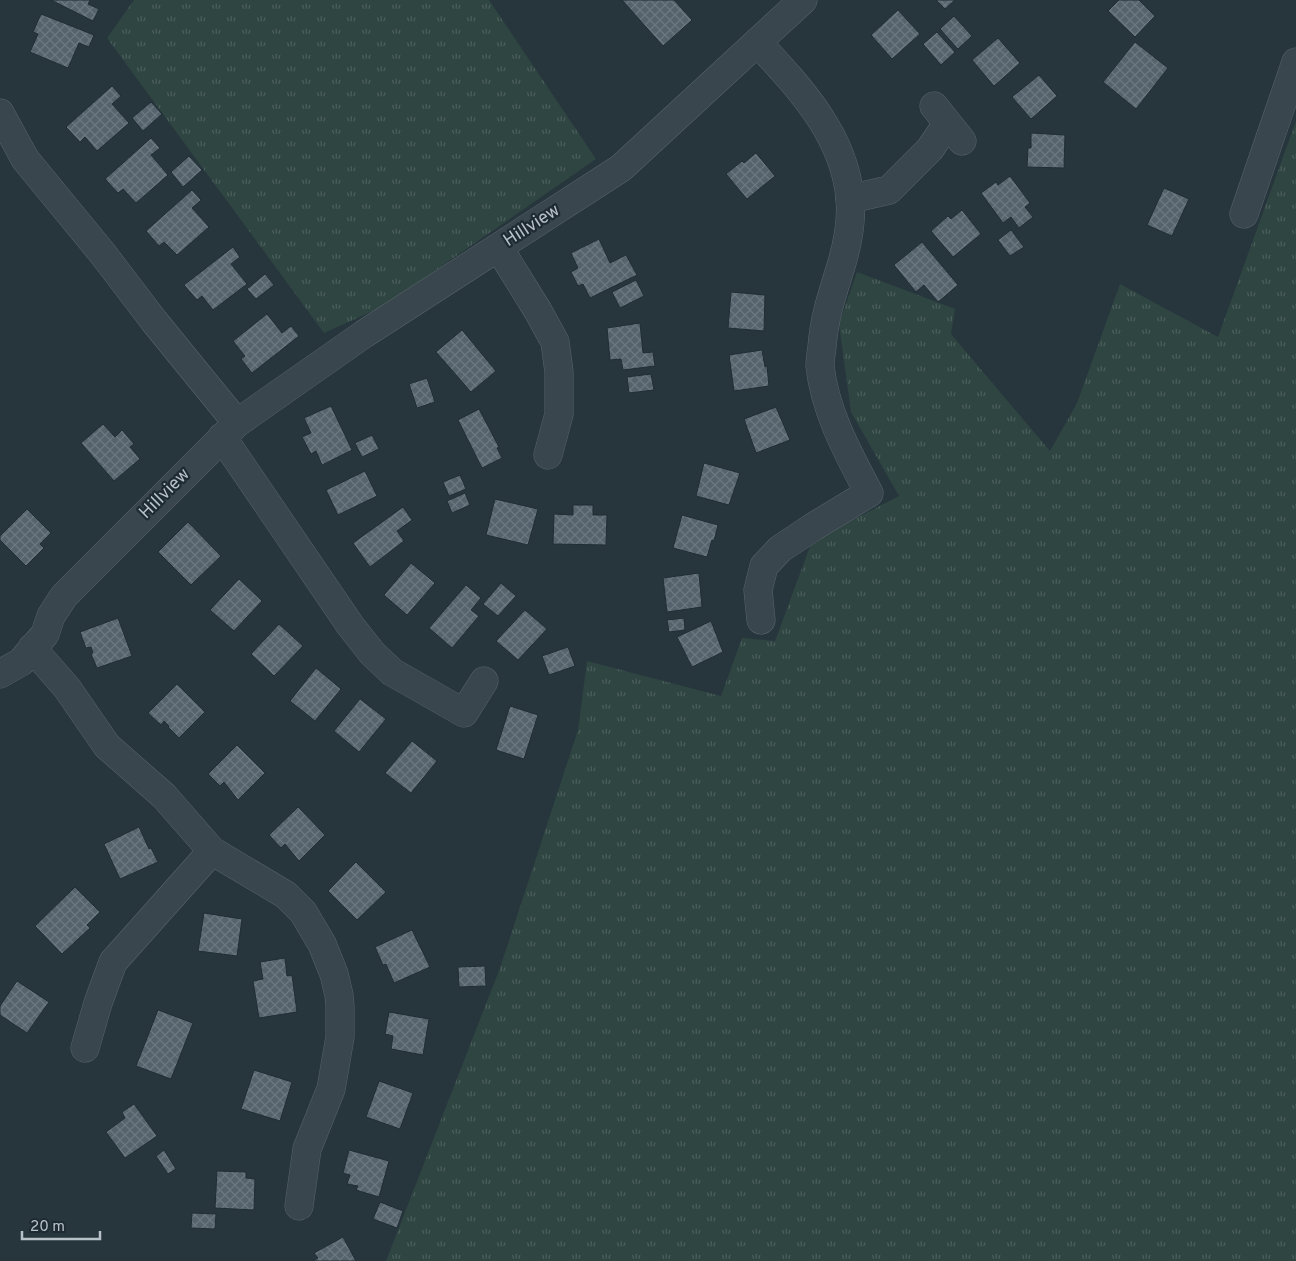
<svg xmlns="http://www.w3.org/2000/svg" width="1296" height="1261" font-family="Overpass,sans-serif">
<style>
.grass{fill:url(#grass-tufts)}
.building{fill:url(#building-cross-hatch);stroke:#212d35}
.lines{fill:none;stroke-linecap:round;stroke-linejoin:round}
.minor-casing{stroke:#58646b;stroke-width:29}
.minor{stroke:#3a464e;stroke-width:28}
.labels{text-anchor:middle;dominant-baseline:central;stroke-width:4.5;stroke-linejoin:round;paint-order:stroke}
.street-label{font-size:18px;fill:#b7c1c8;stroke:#1f2b33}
</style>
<defs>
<pattern id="grass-tufts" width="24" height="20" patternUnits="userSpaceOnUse" patternTransform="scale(1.25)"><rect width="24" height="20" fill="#2f4541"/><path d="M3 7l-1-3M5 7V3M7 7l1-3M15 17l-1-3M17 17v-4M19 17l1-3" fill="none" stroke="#4b5e5b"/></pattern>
<pattern id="building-cross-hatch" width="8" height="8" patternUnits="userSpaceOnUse" patternTransform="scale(1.25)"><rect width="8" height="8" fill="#55636d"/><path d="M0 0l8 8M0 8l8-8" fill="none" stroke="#6b7880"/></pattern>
</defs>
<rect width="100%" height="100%" fill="#27353d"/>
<g class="grass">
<path d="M 134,0 L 489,0 L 596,159 L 384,306 L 324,333 L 107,38 Z"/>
<path d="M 1296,121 L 1296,1261 L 386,1261 L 500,968 L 578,730 L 587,661 L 721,696 L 742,638 L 775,641 L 812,541 L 899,496 L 851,412 L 839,324 L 857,272 L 955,309 L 951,334 L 1050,451 L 1077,403 L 1120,284 L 1218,337 Z"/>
</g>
<g class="building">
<path d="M 51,0 L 90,0 L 88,4 L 99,9 L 93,21 Z"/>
<path d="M 622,0 L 674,0 L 692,20 L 663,46 Z"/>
<path d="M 936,0 L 955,0 L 945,9 Z"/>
<path d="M 1119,0 L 1139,0 L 1155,16 L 1135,37 L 1108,11 Z"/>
<path d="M 898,10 L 920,34 L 892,59 L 871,35 Z"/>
<path d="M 41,14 L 94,35 L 89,47 L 79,43 L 68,68 L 30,52 L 38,34 L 33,32 Z"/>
<path d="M 954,16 L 972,36 L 958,49 L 940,29 Z"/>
<path d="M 937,32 L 955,52 L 941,65 L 923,44 Z"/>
<path d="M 998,38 L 1020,63 L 994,86 L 972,60 Z"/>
<path d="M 1135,42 L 1168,68 L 1136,109 L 1103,82 Z"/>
<path d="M 1039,75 L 1057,96 L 1031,119 L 1012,97 Z"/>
<path d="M 112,86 L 121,96 L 112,104 L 129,123 L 97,151 L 85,137 L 80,142 L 66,127 Z"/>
<path d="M 151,102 L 162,114 L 143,131 L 132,118 Z"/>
<path d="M 1031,133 L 1065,135 L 1064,168 L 1027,167 L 1028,148 L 1031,148 Z"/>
<path d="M 151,138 L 160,148 L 151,155 L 168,175 L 136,203 L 123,189 L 118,193 L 105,179 Z"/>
<path d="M 756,153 L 775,176 L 747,199 L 726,174 L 742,161 L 744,163 Z"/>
<path d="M 189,156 L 202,170 L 183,187 L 171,172 Z"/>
<path d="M 1010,176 L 1030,203 L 1025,207 L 1033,217 L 1019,228 L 1011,217 L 1003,223 L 981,193 L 996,182 L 998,185 Z"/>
<path d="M 1164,188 L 1189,199 L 1172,236 L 1147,225 Z"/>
<path d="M 192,190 L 201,200 L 192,208 L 209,227 L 177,255 L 164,242 L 159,246 L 146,231 Z"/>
<path d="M 962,210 L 981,234 L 953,257 L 931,231 L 948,216 L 951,219 Z"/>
<path d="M 1011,230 L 1024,247 L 1010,256 L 998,240 Z"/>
<path d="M 599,239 L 610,263 L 626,255 L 637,275 L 590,298 L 583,284 L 578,286 L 571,272 L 578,268 L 571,253 Z"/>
<path d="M 922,242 L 958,285 L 938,302 L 924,285 L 916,292 L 894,265 Z"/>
<path d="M 233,247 L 240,257 L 231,264 L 247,284 L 213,310 L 202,296 L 197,300 L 184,285 Z"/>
<path d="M 265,274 L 274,285 L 256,299 L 247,289 Z"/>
<path d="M 636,280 L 644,296 L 620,308 L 612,292 Z"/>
<path d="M 731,292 L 765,295 L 764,331 L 728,328 Z"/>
<path d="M 267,314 L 282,333 L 291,326 L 299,336 L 252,373 L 241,359 L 245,356 L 233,341 Z"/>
<path d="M 640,323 L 643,353 L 653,352 L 655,366 L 623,370 L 621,359 L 610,360 L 607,328 Z"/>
<path d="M 462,330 L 496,371 L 471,392 L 436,352 Z"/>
<path d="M 762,350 L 765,367 L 767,366 L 769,386 L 734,391 L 729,355 Z"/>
<path d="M 651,374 L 654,390 L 629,393 L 627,377 Z"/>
<path d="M 427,378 L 435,402 L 417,408 L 409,384 Z"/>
<path d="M 331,406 L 352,450 L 322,465 L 316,451 L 311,454 L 302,437 L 311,433 L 304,418 Z"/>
<path d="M 776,407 L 790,440 L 756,453 L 744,419 Z"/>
<path d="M 479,409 L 499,447 L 497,448 L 502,458 L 482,468 L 458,420 Z"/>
<path d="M 103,424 L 115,437 L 122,430 L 134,444 L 130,447 L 140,459 L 114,481 L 81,443 Z"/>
<path d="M 372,435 L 379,449 L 362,457 L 355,443 Z"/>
<path d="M 704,463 L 740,473 L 729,505 L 696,496 Z"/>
<path d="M 365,471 L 377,496 L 338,515 L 326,490 Z"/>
<path d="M 460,475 L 466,489 L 449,496 L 443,482 Z"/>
<path d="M 465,493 L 470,505 L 452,513 L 447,501 Z"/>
<path d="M 495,499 L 538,509 L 528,545 L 486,535 Z"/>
<path d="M 573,505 L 593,505 L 593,515 L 607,515 L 606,545 L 553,544 L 554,514 L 573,515 Z"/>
<path d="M 403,507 L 412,520 L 397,531 L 404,541 L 370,567 L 353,543 Z"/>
<path d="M 27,509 L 51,533 L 40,544 L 44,548 L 26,566 L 0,540 L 0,536 Z"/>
<path d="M 682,515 L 718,525 L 714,541 L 712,540 L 707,557 L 673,548 Z"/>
<path d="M 188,522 L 221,556 L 191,585 L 158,552 Z"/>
<path d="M 411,563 L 435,583 L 407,615 L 384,595 Z"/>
<path d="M 699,573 L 702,607 L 667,612 L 663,578 Z"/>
<path d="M 239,579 L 262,601 L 234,631 L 210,610 Z"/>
<path d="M 501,583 L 516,596 L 498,616 L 483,604 Z"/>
<path d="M 466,585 L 481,598 L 471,610 L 479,616 L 452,648 L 429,628 Z"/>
<path d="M 525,610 L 547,629 L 518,660 L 496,641 Z"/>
<path d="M 118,618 L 132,656 L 97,668 L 91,654 L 93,653 L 91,647 L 86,648 L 80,632 Z"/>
<path d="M 684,618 L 685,630 L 669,632 L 667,620 Z"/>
<path d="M 711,621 L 723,652 L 692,667 L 677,637 Z"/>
<path d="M 279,624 L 303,646 L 274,676 L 251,654 Z"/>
<path d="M 568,647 L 575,666 L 549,675 L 542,656 Z"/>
<path d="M 316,668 L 341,689 L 315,721 L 290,701 Z"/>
<path d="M 177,684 L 205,712 L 179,738 L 168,727 L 169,726 L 164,721 L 161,725 L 148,713 Z"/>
<path d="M 360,699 L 386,719 L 359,752 L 334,731 Z"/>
<path d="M 510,706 L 538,715 L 524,759 L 496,750 Z"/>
<path d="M 412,741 L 437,761 L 411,793 L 385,773 Z"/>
<path d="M 237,745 L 265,773 L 238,800 L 224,782 L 220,786 L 208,774 Z"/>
<path d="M 298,807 L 325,835 L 299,861 L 285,844 L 281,848 L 269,835 Z"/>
<path d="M 139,827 L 149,849 L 151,848 L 158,862 L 120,879 L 104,844 Z"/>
<path d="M 356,862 L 386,892 L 357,920 L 328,891 Z"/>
<path d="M 75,887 L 100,912 L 87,925 L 90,928 L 62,954 L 35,926 Z"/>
<path d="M 204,913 L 242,919 L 237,956 L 198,951 Z"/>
<path d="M 412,930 L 430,967 L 394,983 L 386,964 L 383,965 L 375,947 Z"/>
<path d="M 285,958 L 287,976 L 292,975 L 297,1012 L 259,1018 L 253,981 L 263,979 L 260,962 Z"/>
<path d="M 485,966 L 486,986 L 459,987 L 458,967 Z"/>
<path d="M 17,981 L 49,1002 L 27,1033 L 0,1015 L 0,1006 Z"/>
<path d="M 158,1010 L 193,1023 L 171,1079 L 136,1066 Z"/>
<path d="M 389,1012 L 429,1019 L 423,1055 L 391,1049 L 393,1036 L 385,1034 Z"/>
<path d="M 254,1070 L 292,1082 L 280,1121 L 241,1109 Z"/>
<path d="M 379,1081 L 413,1093 L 400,1129 L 366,1117 Z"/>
<path d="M 134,1104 L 157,1136 L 125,1158 L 106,1132 L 125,1118 L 122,1112 Z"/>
<path d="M 164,1150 L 176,1169 L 168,1174 L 156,1156 Z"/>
<path d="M 349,1150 L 389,1161 L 379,1197 L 356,1190 L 358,1186 L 347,1184 L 350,1175 L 343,1173 Z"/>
<path d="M 217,1171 L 246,1172 L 246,1178 L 255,1179 L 254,1210 L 215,1208 Z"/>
<path d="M 380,1202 L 403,1211 L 397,1228 L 373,1219 Z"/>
<path d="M 192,1213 L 216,1214 L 215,1229 L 191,1228 Z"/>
<path d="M 343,1237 L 356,1261 L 313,1261 L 318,1258 L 314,1253 Z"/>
</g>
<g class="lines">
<g class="minor-casing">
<g id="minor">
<path d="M 757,42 C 798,86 845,135 850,199 C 852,220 847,246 841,266 C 832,295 824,318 822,347 C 821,354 820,360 820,366 C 825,412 848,453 869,493 L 813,527 L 780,549 L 764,566 L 758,590 L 761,620"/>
<path d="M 934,106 L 962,141"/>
<path d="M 0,113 L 25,159 L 103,254 L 154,321 L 237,423"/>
<path d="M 850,199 L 889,190 L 930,149 L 947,124"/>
<path d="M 1244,214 L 1296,62"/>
<path d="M 499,248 L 538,311 L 555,342 L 559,372 L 559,414 L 548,455"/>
<path d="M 222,437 L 350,625 L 372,653 L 392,672 L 464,713 L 484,681"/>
<path d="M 32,648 L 67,688 L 107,746 L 164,796 L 212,851 L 286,895 L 303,912 L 322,944 L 334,974 L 339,995 L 340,1006 L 340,1037 L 331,1089 L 307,1149 L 299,1206"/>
<path d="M 0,674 L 21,662 L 45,634 L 51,616 L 64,596 L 237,423 L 364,334 L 621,168 L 803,0"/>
<path d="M 85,1048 L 98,1003 L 113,962 L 212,851"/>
</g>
</g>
<use href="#minor" class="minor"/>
</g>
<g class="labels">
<g class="street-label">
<text transform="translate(532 226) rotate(-33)">Hillview</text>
<text transform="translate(165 494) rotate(-45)">Hillview</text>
</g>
</g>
<path d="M22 1231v8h78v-8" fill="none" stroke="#b7c1c8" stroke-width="2.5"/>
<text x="30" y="1231" font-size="15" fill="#b7c1c8" stroke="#1f2b33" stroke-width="4" paint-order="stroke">20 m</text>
</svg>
